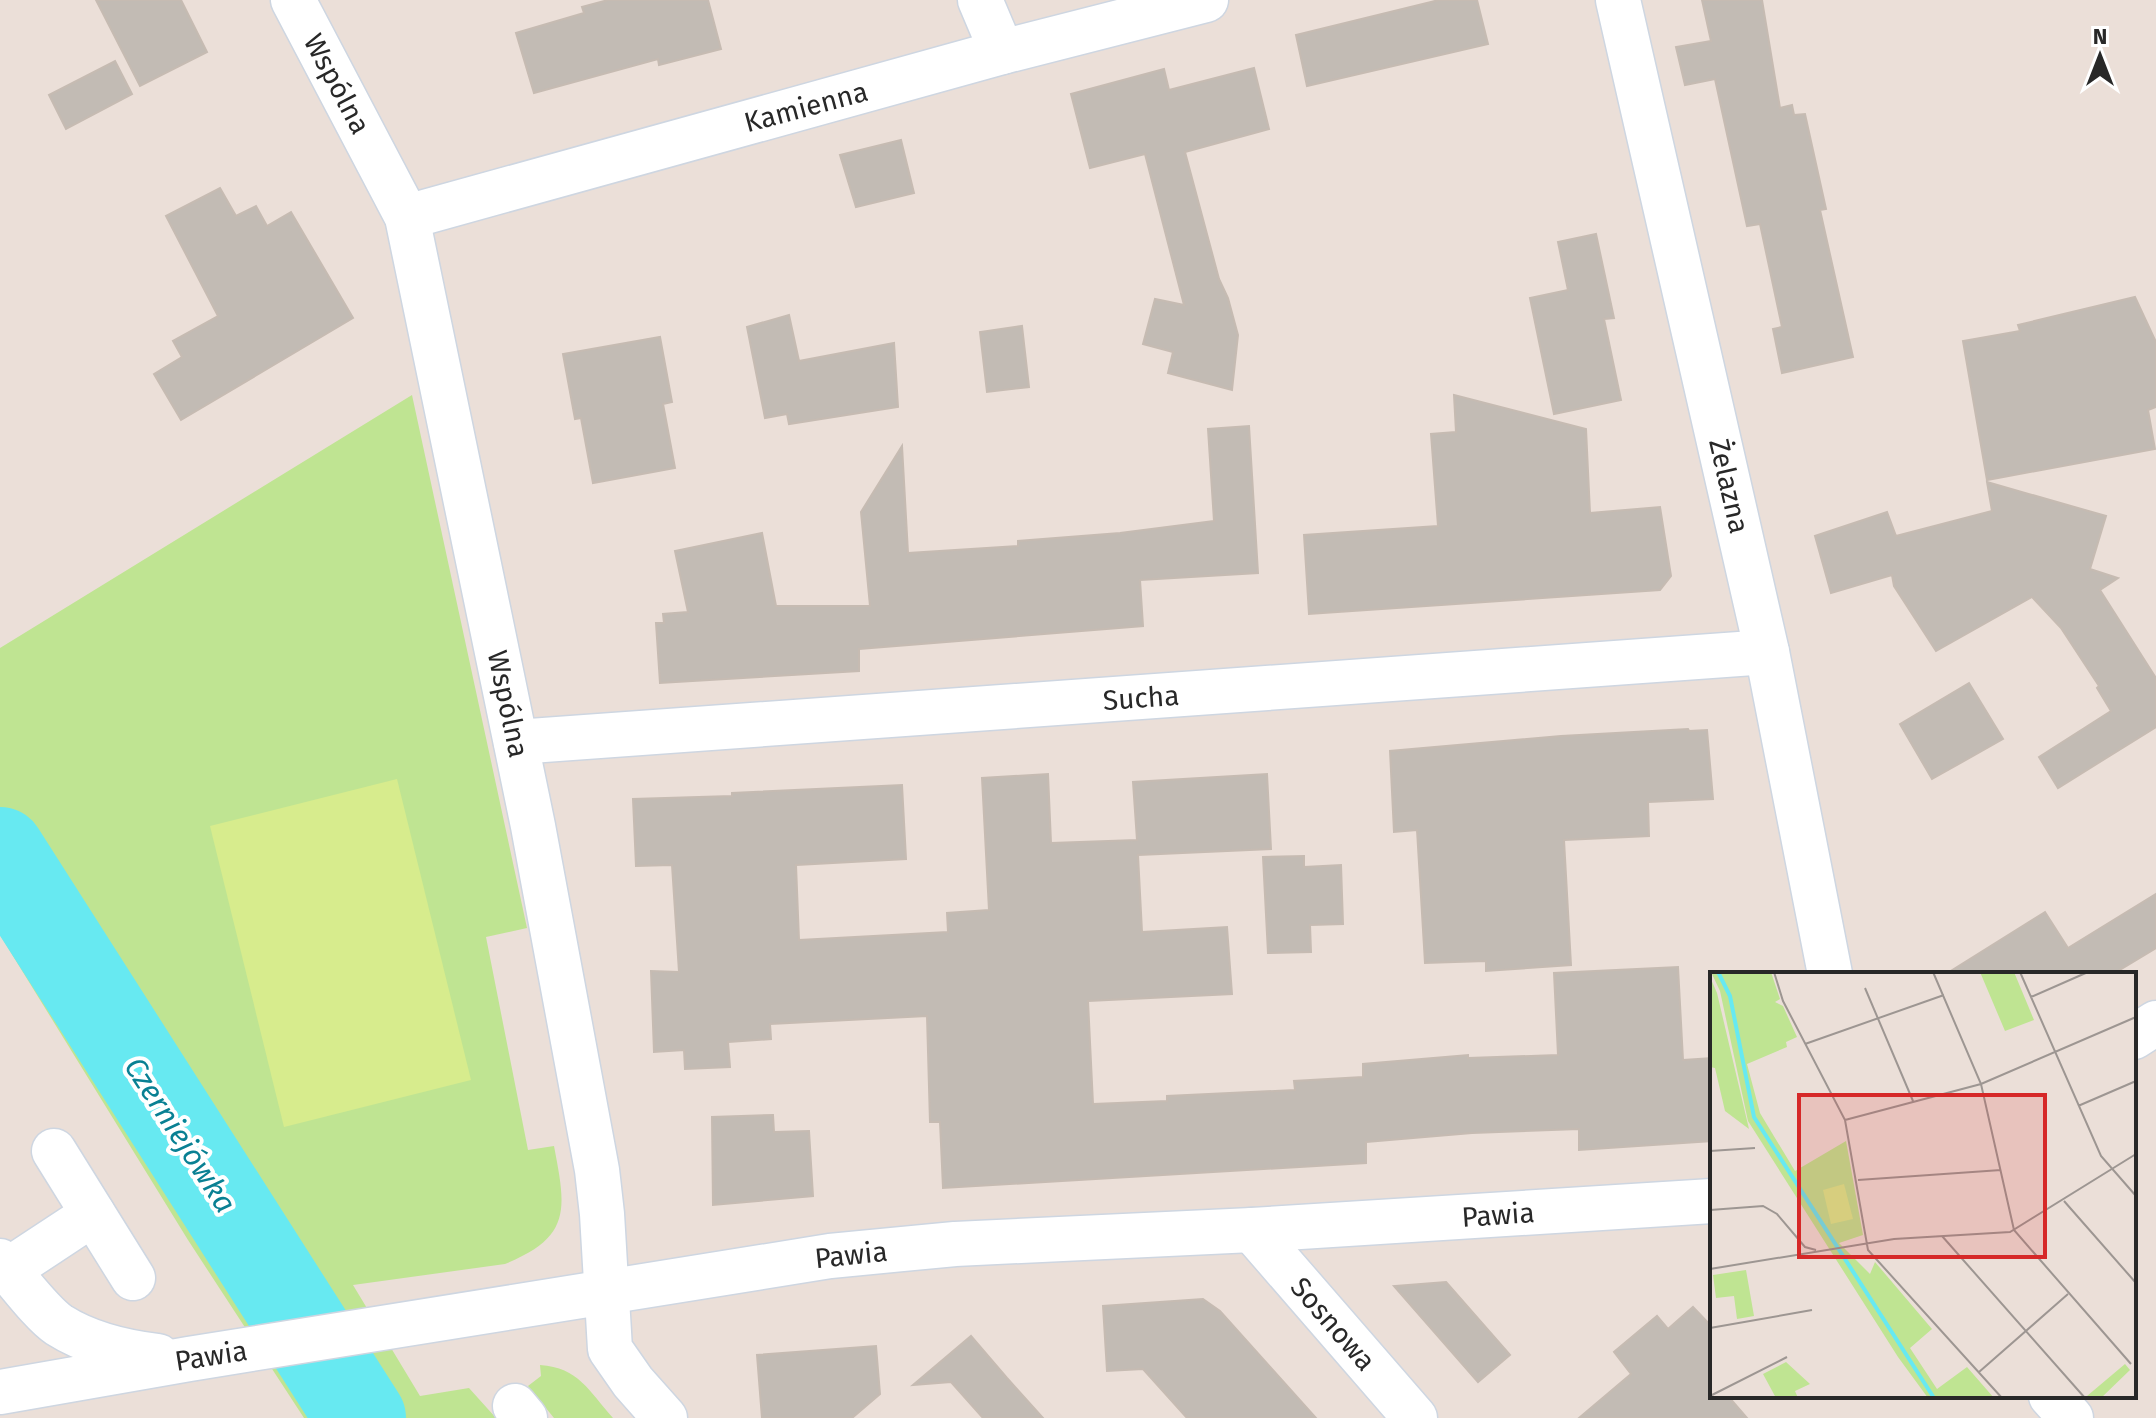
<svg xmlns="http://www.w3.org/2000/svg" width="2156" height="1418" font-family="'Fira Sans',sans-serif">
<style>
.green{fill:#bfe492}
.pitch{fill:#d7ec8d}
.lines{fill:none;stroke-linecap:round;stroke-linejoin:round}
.river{stroke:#67e9f1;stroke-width:90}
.building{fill:#c2bbb4;stroke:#c6bbb2;stroke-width:2}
.minor-casing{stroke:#ced6e1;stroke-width:47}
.minor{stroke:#fff;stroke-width:44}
.labels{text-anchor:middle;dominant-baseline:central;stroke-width:8;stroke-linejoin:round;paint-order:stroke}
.street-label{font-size:28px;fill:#282828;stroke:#fff}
.water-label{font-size:30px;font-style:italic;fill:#098093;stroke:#fff}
.inset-river{fill:none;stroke:#67e9f1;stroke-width:4}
.inset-road{fill:none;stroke:#9d9692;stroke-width:2}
.view{fill:#d62828;fill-opacity:0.15;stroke:#d62828;stroke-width:4}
.inset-edge{fill:none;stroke:#282828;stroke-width:4}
</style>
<rect width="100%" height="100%" fill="#ebdfd8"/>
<g class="green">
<path d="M 412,395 L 527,928 L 486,937 L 528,1150 L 554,1146 C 566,1209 572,1237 505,1264 L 353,1285 L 420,1396 L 469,1388 L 496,1418 L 304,1418 L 188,1240 L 0,935 L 0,648 Z"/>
<path d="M 540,1365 C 579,1368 588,1390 613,1418 L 554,1418 L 528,1386 L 541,1376 Z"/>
</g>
<path class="pitch" d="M 397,779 L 471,1080 L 284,1127 L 210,826 Z"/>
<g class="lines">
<path class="river" d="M 0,852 L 361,1418"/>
</g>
<g class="building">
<path d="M 96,0 L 181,0 L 207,52 L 140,86 Z"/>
<path d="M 608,0 L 708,0 L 721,49 L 659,65 L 658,59 L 534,93 L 516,33 L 584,13 L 582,7 Z"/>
<path d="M 1439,0 L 1477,0 L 1488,44 L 1307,86 L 1296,35 Z"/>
<path d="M 1702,0 L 1762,0 L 1780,108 L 1792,105 L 1794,115 L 1805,114 L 1826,209 L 1820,210 L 1853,357 L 1782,373 L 1773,329 L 1782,327 L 1760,224 L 1747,226 L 1715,79 L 1685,85 L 1676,47 L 1711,41 Z"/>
<path d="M 115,61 L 132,94 L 66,129 L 49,95 Z"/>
<path d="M 1254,68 L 1269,129 L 1185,152 L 1219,279 L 1228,298 L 1238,335 L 1232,390 L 1168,373 L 1173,352 L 1143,344 L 1155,299 L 1184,305 L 1145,154 L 1090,168 L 1071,94 L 1164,69 L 1169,90 Z"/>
<path d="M 901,140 L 914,193 L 856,207 L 840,155 Z"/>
<path d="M 220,188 L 236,216 L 256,206 L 267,226 L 291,212 L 353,318 L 181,420 L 154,374 L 182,357 L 173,341 L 218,316 L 166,216 Z"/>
<path d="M 1596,234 L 1614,318 L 1604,319 L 1621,400 L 1554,414 L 1530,298 L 1568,290 L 1558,242 Z"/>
<path d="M 2135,297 L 2156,342 L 2156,407 L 2148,410 L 2155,449 L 1987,480 L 1963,341 L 2020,331 L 2018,325 Z"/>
<path d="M 789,315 L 799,361 L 894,343 L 898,407 L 789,424 L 787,414 L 765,418 L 747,327 Z"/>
<path d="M 1022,326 L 1029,387 L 987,392 L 980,332 Z"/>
<path d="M 660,337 L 672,402 L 663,404 L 675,468 L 593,483 L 581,418 L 575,419 L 563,354 Z"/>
<path d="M 1454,395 L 1586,429 L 1590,513 L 1660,507 L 1671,576 L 1660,590 L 1309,614 L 1304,535 L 1438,526 L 1431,434 L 1456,432 Z"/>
<path d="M 1249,426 L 1258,573 L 1140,580 L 1143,626 L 859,649 L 859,671 L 660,683 L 656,623 L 664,623 L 663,614 L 688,612 L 675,551 L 762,533 L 776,606 L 870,606 L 861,512 L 902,446 L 908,553 L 1018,546 L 1018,541 L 1120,533 L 1214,521 L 1208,429 Z"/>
<path d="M 1987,482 L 2106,516 L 2090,569 L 2118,578 L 2100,590 L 2156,678 L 2156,727 L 2058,788 L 2039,757 L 2111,711 L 2097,688 L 2099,686 L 2061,628 L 2032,597 L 1936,651 L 1894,586 L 1892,575 L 1831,593 L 1815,536 L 1887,512 L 1896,536 L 1992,511 Z"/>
<path d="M 1969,683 L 2003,739 L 1932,779 L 1900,724 Z"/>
<path d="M 1688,729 L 1689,731 L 1707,730 L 1713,799 L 1648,802 L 1649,836 L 1564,840 L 1571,965 L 1486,971 L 1486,961 L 1425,963 L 1417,830 L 1394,832 L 1390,751 L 1561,736 Z"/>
<path d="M 1048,774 L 1051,843 L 1137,840 L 1133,782 L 1267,774 L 1271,849 L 1138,855 L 1142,932 L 1227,927 L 1232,994 L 1088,1001 L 1093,1104 L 1167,1101 L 1167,1096 L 1295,1090 L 1294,1081 L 1363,1077 L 1363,1064 L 1468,1055 L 1468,1058 L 1558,1055 L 1554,973 L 1678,967 L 1683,1060 L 1712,1058 L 1712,1141 L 1579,1150 L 1579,1129 L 1472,1133 L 1366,1142 L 1366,1163 L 943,1188 L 940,1122 L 930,1122 L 927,1016 L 770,1024 L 771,1039 L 728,1042 L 730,1067 L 685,1069 L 684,1050 L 654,1052 L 651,971 L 679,972 L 672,865 L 636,866 L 633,799 L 732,796 L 732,793 L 902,785 L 906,859 L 796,865 L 799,940 L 948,932 L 947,913 L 989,910 L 982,778 Z"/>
<path d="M 1304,856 L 1304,867 L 1341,865 L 1343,924 L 1310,925 L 1311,952 L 1268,953 L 1263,857 Z"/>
<path d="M 2156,894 L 2156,948 L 2113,974 L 1946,974 L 2045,912 L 2068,948 Z"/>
<path d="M 773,1115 L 774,1132 L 809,1131 L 813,1196 L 713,1205 L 712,1117 Z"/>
<path d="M 1446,1282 L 1510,1355 L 1478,1382 L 1394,1286 Z"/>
<path d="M 1203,1299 L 1220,1311 L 1316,1418 L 1187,1418 L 1143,1369 L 1107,1371 L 1103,1306 Z"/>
<path d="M 1693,1307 L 1712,1327 L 1712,1396 L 1728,1396 L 1747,1418 L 1579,1418 L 1631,1374 L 1614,1352 L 1657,1316 L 1668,1329 Z"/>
<path d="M 971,1336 L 1007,1378 L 1043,1418 L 983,1418 L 951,1382 L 913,1385 Z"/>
<path d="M 876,1346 L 880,1394 L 852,1418 L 762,1418 L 757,1355 Z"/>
</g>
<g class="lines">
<g class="minor-casing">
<g id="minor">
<path d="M 293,0 L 407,217 L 533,826 L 597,1170 L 602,1214 L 610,1349 L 633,1382 L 665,1418"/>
<path d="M 980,0 L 1002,52"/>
<path d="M 1618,0 L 1767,652 L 1830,974"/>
<path d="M 407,217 L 1002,52 L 1206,0"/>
<path d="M 516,742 L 1767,652"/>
<path d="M 2134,1037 L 2156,1023"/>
<path d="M 54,1151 L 133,1278"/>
<path d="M 1252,1230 L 1415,1418"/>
<path d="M 0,1261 C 16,1278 41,1313 59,1325 C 89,1344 124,1352 158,1356"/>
<path d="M 8,1270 L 93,1214"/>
<path d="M 0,1392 L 189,1359 L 830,1256 L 955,1244 L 1252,1230 L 1712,1201"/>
<path d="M 2051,1396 L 2071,1418"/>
<path d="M 515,1406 L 525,1418"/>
</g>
</g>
<use href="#minor" class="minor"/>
</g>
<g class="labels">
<g class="street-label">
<text transform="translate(337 84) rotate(62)">Wspólna</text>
<text transform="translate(806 107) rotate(-15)">Kamienna</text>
<text transform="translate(1729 486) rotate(77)">Żelazna</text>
<text transform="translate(1141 698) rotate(-4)">Sucha</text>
<text transform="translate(508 704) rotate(78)">Wspólna</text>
<text transform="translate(1498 1215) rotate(-4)">Pawia</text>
<text transform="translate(851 1255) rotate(-6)">Pawia</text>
<text transform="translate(1333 1324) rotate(49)">Sosnowa</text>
<text transform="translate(211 1356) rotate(-9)">Pawia</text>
</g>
<g class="water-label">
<text transform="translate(180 1135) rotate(57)">Czerniejówka</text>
</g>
</g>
<g transform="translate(1710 972)">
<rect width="426" height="426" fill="#ebdfd8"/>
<path d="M 1,0 L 61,0 L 70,27 L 65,30 L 73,34 L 87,65 L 76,70 L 77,75 L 37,92 L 50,141 L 85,199 L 136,169 L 153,263 L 129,271 L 160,302 L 165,290 L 222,357 L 200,376 L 227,417 L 257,395 L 284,426 L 218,426 L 188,385 L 38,149 L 10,19 ZM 270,0 L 304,0 L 324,48 L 295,59 ZM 0,5 L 7,21 L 39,157 L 15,139 L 5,96 L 0,95 ZM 36,298 L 44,344 L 27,347 L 24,324 L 6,326 L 3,303 ZM 76,390 L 100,412 L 85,419 L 88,426 L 66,426 L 53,402 ZM 415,392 L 420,398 L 391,426 L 377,424 Z" fill="#bfe492"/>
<path d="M 134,212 L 143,247 L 121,252 L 113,218 Z" fill="#d7ec8d"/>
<path class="inset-river" d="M 8,0 L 20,24 L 44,145 L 224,426"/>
<path class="inset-road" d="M 64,0 L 73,29 L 135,148 L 158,278 L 292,426M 223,0 L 271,112 L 304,258 L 421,392M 310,0 L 391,184 L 426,224M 155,16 L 203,129M 321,25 L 378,0M 95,72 L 234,23M 368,134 L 426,109M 135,148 L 271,112 L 426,45M 0,179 L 45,176M 148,208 L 291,198M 354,229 L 426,311M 0,238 L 53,234 L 67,242 L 95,275 L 106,278M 232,264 L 375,426M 0,297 L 184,267 L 300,260 L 426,182M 0,356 L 102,338M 269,400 L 358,322M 0,424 L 77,385"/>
<path class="view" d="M 89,123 L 335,123 L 335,285 L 89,285 Z"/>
<rect width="426" height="426" class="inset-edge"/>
</g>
<g transform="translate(2100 56)" stroke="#ffffff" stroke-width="6" paint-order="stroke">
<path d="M0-6L14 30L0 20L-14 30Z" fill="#282828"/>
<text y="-12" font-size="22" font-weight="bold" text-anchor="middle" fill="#282828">N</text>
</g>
</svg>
